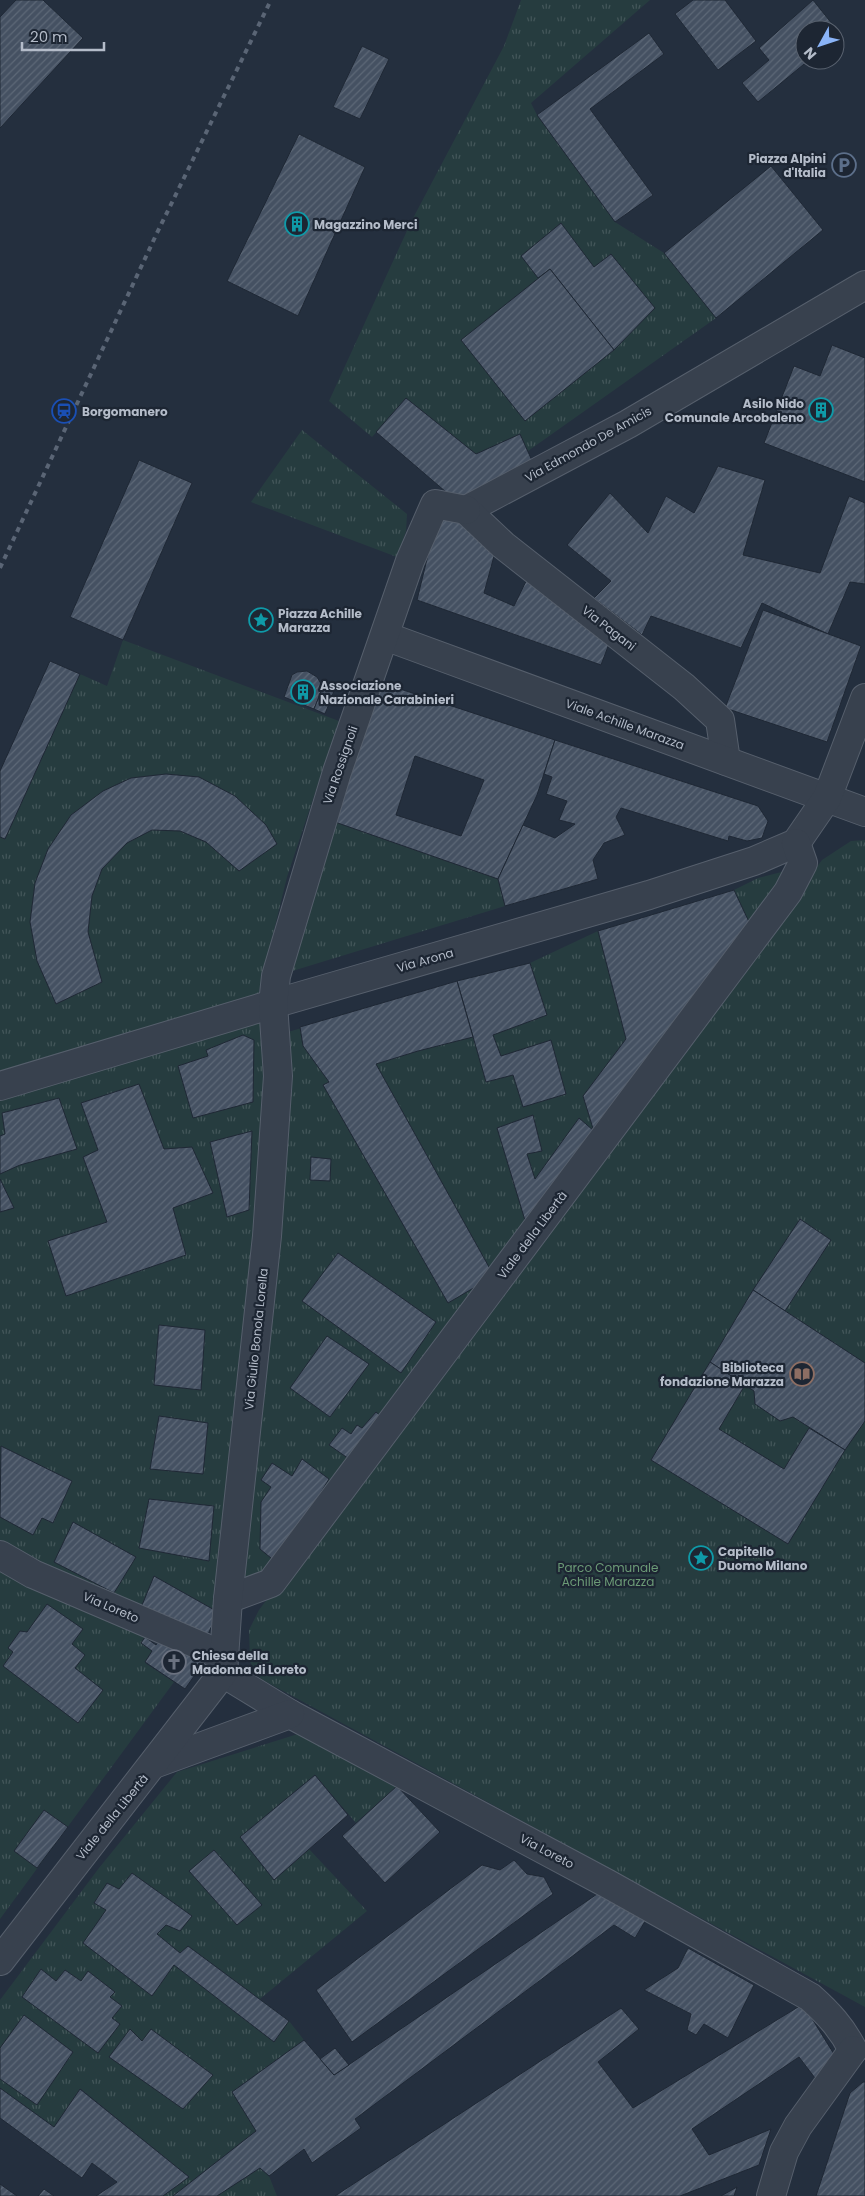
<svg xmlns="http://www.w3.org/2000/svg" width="865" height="2196" font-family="Poppins,sans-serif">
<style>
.grass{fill:url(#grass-tufts)}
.building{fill:url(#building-hatch);stroke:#1f2835;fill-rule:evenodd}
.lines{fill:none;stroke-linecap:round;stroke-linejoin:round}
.street-casing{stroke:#565f6c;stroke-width:30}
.street{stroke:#38414e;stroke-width:28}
.rail{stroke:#5a6575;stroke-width:4;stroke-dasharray:5 5;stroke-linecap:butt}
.labels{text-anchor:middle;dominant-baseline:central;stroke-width:4.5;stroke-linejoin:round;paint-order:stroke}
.poi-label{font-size:12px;font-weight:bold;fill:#b4bcc9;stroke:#1d2633;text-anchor:start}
.street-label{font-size:12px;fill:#b4bcc9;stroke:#1d2633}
.park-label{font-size:12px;fill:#6b9a76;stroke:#1d2633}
</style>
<defs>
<pattern id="grass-tufts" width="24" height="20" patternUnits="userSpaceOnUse" patternTransform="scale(1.25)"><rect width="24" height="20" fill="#263c3f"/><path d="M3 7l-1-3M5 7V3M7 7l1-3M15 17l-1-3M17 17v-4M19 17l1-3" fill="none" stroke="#435659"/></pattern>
<pattern id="building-hatch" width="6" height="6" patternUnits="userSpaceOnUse" patternTransform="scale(1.25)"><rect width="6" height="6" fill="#455162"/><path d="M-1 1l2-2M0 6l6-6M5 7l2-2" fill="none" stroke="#5d6877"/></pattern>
</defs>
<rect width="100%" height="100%" fill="#242f3e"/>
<g class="grass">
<path d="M 521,0 L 650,0 L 531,103 L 537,115 L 615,222 L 664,253 L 716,318 L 528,451 L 520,434 L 476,454 L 406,398 L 372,437 L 329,401 L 411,222 L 504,46 Z"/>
<path d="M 302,430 L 407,514 L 406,531 L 397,557 L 251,502 Z"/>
<path d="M 123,640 L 339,721 L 287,877 L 255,1008 L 275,1036 L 457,981 L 530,963 L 598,931 L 734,890 L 758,878 L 801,867 L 271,1583 L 218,1612 L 154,1576 L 140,1610 L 153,1625 L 141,1643 L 152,1651 L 145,1663 L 174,1682 L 0,1919 L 0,1086 L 19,1080 L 0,1070 L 0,837 L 5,839 L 80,674 L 107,686 Z"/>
<path d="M 332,821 L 498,879 L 505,906 L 276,976 Z"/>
<path d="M 865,840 L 865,2007 L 261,1679 L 250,1662 L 249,1630 L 259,1610 L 822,860 L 851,841 Z"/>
<path d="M 317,1728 L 407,1777 L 356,1823 L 315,1775 L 240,1837 L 274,1880 L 309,1849 L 367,1911 L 260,1999 L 289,2021 L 304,2040 L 232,2092 L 256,2131 L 173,2196 L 163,2196 L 189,2177 L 81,2089 L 54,2127 L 0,2088 L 0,2000 L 99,1868 L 177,1772 Z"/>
<path d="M 260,2168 L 269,2176 L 277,2196 L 217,2196 Z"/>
</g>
<g class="building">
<path d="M 16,0 L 43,0 L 83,38 L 0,128 L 0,17 Z"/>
<path d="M 693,0 L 725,0 L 756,41 L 718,70 L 675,14 Z"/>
<path d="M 813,0 L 841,35 L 835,39 L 835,30 L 805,30 L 805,60 L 809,60 L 758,102 L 742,83 L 769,60 L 759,48 Z"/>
<path d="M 649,33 L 664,54 L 590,109 L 653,195 L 615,222 L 537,115 Z"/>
<path d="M 362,46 L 389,59 L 360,119 L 333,107 Z"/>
<path d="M 299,134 L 365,167 L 298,316 L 227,281 Z"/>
<path d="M 771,166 L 823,230 L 716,318 L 664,253 Z"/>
<path d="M 561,223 L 594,267 L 611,254 L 655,308 L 614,350 L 550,269 L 538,278 L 521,256 Z"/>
<path d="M 550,269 L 614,350 L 525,421 L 461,340 Z"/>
<path d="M 832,345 L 865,358 L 865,482 L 764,443 L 794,366 L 820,376 Z"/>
<path d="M 406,398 L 476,454 L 520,434 L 534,465 L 460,504 L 376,432 Z"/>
<path d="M 139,460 L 192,483 L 123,640 L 70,617 Z"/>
<path d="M 718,466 L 765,480 L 743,555 L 820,573 L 849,496 L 865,503 L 865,584 L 850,582 L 828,634 L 762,603 L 741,648 L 651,616 L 642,635 L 594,598 L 611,581 L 567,545 L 610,493 L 648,533 L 666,496 L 694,513 Z"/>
<path d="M 453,511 L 497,545 L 484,593 L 514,606 L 529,575 L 612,636 L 601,665 L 417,600 L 438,514 Z"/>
<path d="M 763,610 L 861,646 L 827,742 L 725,708 Z"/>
<path d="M 50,661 L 80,674 L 5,839 L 0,837 L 0,771 Z"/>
<path d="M 307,671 L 317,677 L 323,687 L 314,709 L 284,697 L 292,675 L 297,672 Z"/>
<path d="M 379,682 L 555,740 L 537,795 L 498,879 L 332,821 ZM 415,756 L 484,780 L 461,836 L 396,815 Z"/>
<path d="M 323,687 L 334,691 L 325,714 L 314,709 Z"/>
<path d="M 555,740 L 758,806 L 768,821 L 762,838 L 747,841 L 729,836 L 728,841 L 621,808 L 616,817 L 625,835 L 604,843 L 593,860 L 598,879 L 505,906 L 498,879 L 523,825 L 555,838 L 575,824 L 559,820 L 567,801 L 546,794 L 552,777 L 544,774 Z"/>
<path d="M 166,774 L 199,777 L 235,796 L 266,825 L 277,844 L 239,871 L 206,842 L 180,831 L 152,830 L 127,843 L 102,869 L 92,896 L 88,932 L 102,982 L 56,1004 L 37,961 L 30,922 L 35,883 L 48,849 L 71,815 L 103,791 L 131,778 Z"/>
<path d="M 734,890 L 750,924 L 595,1135 L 583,1096 L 626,1039 L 598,931 Z"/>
<path d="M 530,963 L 547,1015 L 493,1035 L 501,1056 L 551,1040 L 566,1094 L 523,1107 L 513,1075 L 486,1082 L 457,981 Z"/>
<path d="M 457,981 L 473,1037 L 418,1051 L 376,1064 L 494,1276 L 448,1303 L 323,1085 L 329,1082 L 303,1046 L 300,1027 Z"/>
<path d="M 243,1035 L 254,1040 L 253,1102 L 193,1118 L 178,1066 L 208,1056 L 206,1050 Z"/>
<path d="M 139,1084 L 164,1149 L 192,1147 L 213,1193 L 173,1208 L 186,1255 L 66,1296 L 48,1241 L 107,1222 L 83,1157 L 98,1150 L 81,1103 Z"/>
<path d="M 59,1098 L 77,1149 L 20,1165 L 0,1174 L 0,1136 L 5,1134 L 2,1113 Z"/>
<path d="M 533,1115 L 542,1151 L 527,1154 L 535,1179 L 579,1118 L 594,1131 L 527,1227 L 497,1128 Z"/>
<path d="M 252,1131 L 249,1210 L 227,1217 L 210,1142 Z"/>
<path d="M 311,1157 L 331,1159 L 330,1181 L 310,1180 Z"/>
<path d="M 0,1179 L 14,1208 L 0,1212 Z"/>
<path d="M 800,1219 L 831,1240 L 785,1311 L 753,1290 Z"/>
<path d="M 338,1253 L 436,1322 L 401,1373 L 302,1301 Z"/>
<path d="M 753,1290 L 865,1363 L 865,1421 L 845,1450 L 793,1417 L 780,1421 L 755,1404 L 754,1391 L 710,1362 Z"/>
<path d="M 159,1325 L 205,1330 L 201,1390 L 154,1385 Z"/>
<path d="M 327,1336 L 369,1364 L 330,1417 L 290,1388 Z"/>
<path d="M 710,1362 L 745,1385 L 719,1429 L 784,1469 L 809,1428 L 845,1450 L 788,1544 L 651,1460 Z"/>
<path d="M 376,1412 L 383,1418 L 352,1461 L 329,1445 L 342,1428 L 351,1434 L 357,1425 L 362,1428 Z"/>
<path d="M 159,1416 L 208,1423 L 203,1474 L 150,1469 Z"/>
<path d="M 1,1446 L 72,1481 L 53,1523 L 42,1518 L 33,1535 L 0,1517 Z"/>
<path d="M 302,1459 L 329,1479 L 318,1497 L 323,1501 L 277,1563 L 260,1549 L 261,1502 L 271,1487 L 261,1480 L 272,1463 L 292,1476 Z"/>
<path d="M 149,1499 L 214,1506 L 209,1561 L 139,1548 Z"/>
<path d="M 73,1522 L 136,1557 L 114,1593 L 54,1562 Z"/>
<path d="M 154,1576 L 218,1612 L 205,1641 L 140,1610 Z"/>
<path d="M 47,1604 L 83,1629 L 72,1644 L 85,1655 L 75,1668 L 103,1690 L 78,1723 L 3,1666 L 13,1652 L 8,1648 L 20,1631 L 27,1632 Z"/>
<path d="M 163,1635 L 204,1662 L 185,1689 L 145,1662 L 152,1651 L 141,1643 L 145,1637 L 156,1645 Z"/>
<path d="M 315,1775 L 348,1815 L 274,1880 L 240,1837 Z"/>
<path d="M 397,1786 L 440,1832 L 385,1883 L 342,1836 Z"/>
<path d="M 44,1810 L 68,1827 L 37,1868 L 14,1851 Z"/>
<path d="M 214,1850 L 262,1905 L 237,1925 L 189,1871 Z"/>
<path d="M 514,1860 L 527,1874 L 544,1877 L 553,1894 L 352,2042 L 316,1990 L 482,1865 L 500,1870 Z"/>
<path d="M 132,1873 L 192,1916 L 180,1931 L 166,1925 L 157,1934 L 180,1953 L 188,1946 L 289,2021 L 274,2042 L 174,1965 L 152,1996 L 83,1943 L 106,1910 L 94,1903 L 107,1883 L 119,1889 Z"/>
<path d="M 600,1892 L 650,1913 L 635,1938 L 614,1925 L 355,2119 L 361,2128 L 312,2163 L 304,2149 L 269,2176 L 260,2168 L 217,2196 L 173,2196 L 256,2131 L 232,2092 L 304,2040 L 334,2075 Z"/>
<path d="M 688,1948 L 754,1985 L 728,2038 L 704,2024 L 696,2035 L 687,2030 L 691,2014 L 644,1990 L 678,1968 Z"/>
<path d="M 41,1969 L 56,1981 L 65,1970 L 81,1981 L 88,1971 L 115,1992 L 110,1997 L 122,2006 L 112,2018 L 120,2024 L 98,2053 L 22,1997 Z"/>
<path d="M 803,2004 L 837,2059 L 821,2086 L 799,2057 L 692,2129 L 709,2155 L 771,2129 L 759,2165 L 680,2196 L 335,2196 L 621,2008 L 639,2029 L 598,2062 L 633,2108 Z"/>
<path d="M 24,2015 L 73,2052 L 37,2105 L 0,2079 L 0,2048 Z"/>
<path d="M 130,2029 L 142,2041 L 151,2029 L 213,2075 L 183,2109 L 109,2057 Z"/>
<path d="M 335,2048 L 349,2065 L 334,2075 L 320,2059 Z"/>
<path d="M 863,2082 L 865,2082 L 865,2196 L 816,2196 L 850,2093 Z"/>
<path d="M 0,2088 L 54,2127 L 80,2089 L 189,2177 L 163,2196 L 96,2196 L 117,2182 L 92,2163 L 82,2178 L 0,2118 Z"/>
<path d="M 0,2184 L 17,2196 L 0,2196 Z"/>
<path d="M 737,2187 L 734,2196 L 721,2196 Z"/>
<path d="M 44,2189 L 54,2196 L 38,2196 Z"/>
</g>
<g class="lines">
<g class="street-casing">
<g id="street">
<path d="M 466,510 L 628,424 L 865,285"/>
<path d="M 466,510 L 503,545 L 684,687 L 720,720 L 726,761"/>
<path d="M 385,636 L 865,812"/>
<path d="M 0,1086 L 273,1004 L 649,895 L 754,861 L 796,843 L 827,798 L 865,698"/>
<path d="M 0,1555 L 33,1574 L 206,1648 L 223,1658"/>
<path d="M 228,1599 L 271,1583 L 788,892 L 803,863 L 796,843"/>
<path d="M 223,1673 L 228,1599 L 267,1236 L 278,1076 L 273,1004 L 276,976 L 337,772 L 410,561 L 435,504 L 466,510"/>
<path d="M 223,1673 L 290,1714 L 608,1884 L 810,1997 C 828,2013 842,2028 853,2050"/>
<path d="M 154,1764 L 290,1714"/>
<path d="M 0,1961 L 223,1673"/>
<path d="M 771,2196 L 784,2152 L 798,2126 L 853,2050"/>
</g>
</g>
<use href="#street" class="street"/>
<path class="rail" d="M 0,568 L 157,233 L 271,0"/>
</g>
<defs>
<g id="parking-ring" transform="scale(1.25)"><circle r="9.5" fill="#1d2633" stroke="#5c6f8a" stroke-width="1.5"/><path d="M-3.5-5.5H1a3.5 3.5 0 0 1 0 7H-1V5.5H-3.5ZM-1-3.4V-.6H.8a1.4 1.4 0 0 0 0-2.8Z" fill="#5c6f8a"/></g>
<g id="building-ring" transform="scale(1.25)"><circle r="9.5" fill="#1d2633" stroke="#0f9aa8" stroke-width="1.5"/><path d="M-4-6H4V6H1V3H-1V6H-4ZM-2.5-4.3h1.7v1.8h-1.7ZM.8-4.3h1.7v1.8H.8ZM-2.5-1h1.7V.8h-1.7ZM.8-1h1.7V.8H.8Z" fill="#0f9aa8"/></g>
<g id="station-ring" transform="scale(1.25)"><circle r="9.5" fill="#1d2633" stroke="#1a4fb4" stroke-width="1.5"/><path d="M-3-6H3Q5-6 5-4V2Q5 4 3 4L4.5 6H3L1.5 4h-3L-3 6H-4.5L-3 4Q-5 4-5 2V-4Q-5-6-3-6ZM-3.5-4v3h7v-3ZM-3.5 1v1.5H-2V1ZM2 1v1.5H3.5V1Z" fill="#1a4fb4"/></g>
<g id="sight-ring" transform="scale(1.25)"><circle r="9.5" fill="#1d2633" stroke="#0f9aa8" stroke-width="1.5"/><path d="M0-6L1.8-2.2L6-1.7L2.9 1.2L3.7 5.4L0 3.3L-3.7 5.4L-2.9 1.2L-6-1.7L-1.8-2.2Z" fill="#0f9aa8"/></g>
<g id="library-ring" transform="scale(1.25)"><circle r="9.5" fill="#1d2633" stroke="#8d6e63" stroke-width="1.5"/><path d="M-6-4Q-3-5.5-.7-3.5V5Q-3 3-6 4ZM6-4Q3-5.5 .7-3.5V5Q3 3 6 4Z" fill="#8d6e63"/></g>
<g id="church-ring" transform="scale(1.25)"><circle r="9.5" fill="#1d2633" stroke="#6b7280" stroke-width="1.5"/><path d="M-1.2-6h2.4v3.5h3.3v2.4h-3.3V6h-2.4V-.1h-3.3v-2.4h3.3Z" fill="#6b7280"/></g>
</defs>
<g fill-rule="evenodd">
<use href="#parking-ring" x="844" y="165"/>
<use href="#building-ring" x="297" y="224"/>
<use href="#building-ring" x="821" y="410"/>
<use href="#station-ring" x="64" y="411"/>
<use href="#sight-ring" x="261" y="620"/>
<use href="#building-ring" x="303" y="692"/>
<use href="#library-ring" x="802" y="1374"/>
<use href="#sight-ring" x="701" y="1558"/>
<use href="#church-ring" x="174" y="1662"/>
</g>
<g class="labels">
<g class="poi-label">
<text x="826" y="158" text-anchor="end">Piazza Alpini<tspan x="826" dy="14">d'Italia</tspan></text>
<text x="314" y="224">Magazzino Merci</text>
<text x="804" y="403" text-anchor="end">Asilo Nido<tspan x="804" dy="14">Comunale Arcobaleno</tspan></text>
<text x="82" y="411">Borgomanero</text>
<text x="278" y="613">Piazza Achille<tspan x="278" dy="14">Marazza</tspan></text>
<text x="320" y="685">Associazione<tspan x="320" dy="14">Nazionale Carabinieri</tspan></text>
<text x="784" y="1367" text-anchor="end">Biblioteca<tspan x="784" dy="14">fondazione Marazza</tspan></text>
<text x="718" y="1551">Capitello<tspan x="718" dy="14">Duomo Milano</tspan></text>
<text x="192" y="1655">Chiesa della<tspan x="192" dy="14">Madonna di Loreto</tspan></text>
</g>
<g class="street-label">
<text transform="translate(588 444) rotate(-29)">Via Edmondo De Amicis</text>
<text transform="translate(609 628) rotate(38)">Via Pagani</text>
<text transform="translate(625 724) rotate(20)">Viale Achille Marazza</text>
<text transform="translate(340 765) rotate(-71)">Via Rossignoli</text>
<text transform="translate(425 960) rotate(-16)">Via Arona</text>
<text transform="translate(532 1235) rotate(-53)">Viale della Libertà</text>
<text transform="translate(256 1339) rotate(-84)">Via Giulio Bonola Lorella</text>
<text transform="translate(111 1607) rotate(23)">Via Loreto</text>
<text transform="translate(112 1817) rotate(-51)">Viale della Libertà</text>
<text transform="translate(547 1851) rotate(28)">Via Loreto</text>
</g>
<g class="park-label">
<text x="608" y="1567">Parco Comunale<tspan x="608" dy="14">Achille Marazza</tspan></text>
</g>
</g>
<g transform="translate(820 45) rotate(230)"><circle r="24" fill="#1d2633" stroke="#59626f"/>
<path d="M0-4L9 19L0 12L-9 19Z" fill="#8ab4f8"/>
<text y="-8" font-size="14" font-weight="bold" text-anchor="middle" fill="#b4bcc9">N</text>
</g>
<path d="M22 42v8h82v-8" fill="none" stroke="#b4bcc9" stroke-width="2.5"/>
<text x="30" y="42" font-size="15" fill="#b4bcc9" stroke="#1d2633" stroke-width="4" paint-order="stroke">20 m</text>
</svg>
